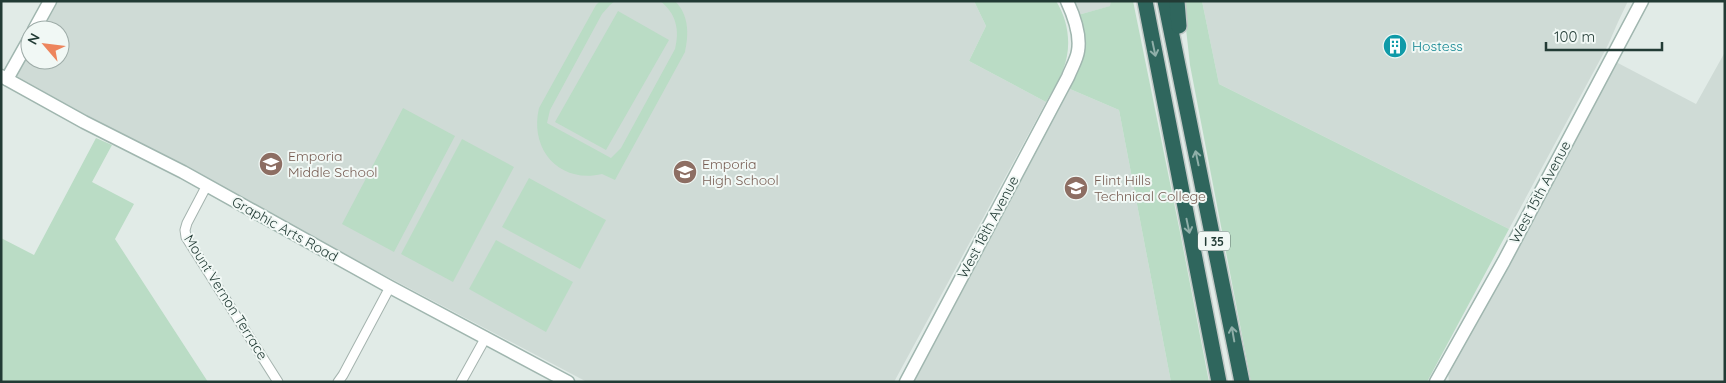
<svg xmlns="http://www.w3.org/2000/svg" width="1726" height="383" font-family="Quicksand,sans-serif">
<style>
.built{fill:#cfdbd6}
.green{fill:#badcc5}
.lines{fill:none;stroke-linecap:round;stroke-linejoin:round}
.street-casing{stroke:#a4b3ae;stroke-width:11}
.secondary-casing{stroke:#a0b6af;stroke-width:15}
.highway-casing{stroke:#c1c8c6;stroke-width:18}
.street{stroke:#fff;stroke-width:9}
.secondary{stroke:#fff;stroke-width:12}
.highway{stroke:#2f665d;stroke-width:15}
.oneway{stroke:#90afa9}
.labels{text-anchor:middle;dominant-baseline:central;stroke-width:4;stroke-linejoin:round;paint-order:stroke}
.shield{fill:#f1f8f5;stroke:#60746f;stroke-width:1}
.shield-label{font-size:12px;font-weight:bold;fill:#223b35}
.culture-label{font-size:14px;fill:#0d838f;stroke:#f1f8f5;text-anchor:start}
.education-label{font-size:14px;fill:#785e54;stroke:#f1f8f5;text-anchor:start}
.street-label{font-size:14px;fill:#223b35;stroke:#f1f8f5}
</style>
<rect width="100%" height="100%" fill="#e1ebe7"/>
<g class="built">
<path d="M 54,1 L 974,1 L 986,26 L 969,61 L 1046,102 L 894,382 L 587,382 L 22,84 L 17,78 L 16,73 L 30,46 L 30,60 L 60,60 L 60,30 L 39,30 Z"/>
<path d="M 1073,1 L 1111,1 L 1111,6 L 1078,15 Z"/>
<path d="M 1202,1 L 1628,1 L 1618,22 L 1608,45 L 1509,229 L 1219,84 Z"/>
<path d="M 1725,52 L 1725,382 L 1449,382 L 1448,372 L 1616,62 L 1696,104 Z"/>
<path d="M 1070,89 L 1119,110 L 1171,382 L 914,382 Z"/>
</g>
<g class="green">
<path d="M 600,1 L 615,1 L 610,5 L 602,14 L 550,110 L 547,123 L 611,158 L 621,148 L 675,49 C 680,30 676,13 660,1 L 675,1 C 689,15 689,34 685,52 L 615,180 L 602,174 C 560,184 529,150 539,108 L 596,5 Z"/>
<path d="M 974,1 L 1056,1 C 1069,21 1072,48 1063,70 C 1059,81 1052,91 1046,102 L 969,61 L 986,26 Z"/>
<path d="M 1111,1 L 1133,1 L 1181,237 L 1209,382 L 1171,382 L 1119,110 L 1070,89 L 1079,64 L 1078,15 L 1110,6 Z"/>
<path d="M 1183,1 L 1202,1 L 1219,84 L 1509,229 L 1427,382 L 1251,382 L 1190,65 Z"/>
<path d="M 618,11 L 669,40 L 606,150 L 555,122 Z"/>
<path d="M 403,108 L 455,136 L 394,252 L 342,224 Z"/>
<path d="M 96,138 L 112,145 L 92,182 L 134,204 L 115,239 L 208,382 L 1,382 L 1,238 L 34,255 Z"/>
<path d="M 462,139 L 514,167 L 453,282 L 401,254 Z"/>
<path d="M 529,178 L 606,220 L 580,269 L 502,227 Z"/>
<path d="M 496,240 L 573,282 L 546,332 L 469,289 Z"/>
</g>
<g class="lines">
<g class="street-casing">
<g id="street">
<path d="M 207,185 L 187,223 L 185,230 L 186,237 L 278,382"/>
<path d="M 338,382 L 343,375 L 390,287"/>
<path d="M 461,382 L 486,337"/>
</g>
</g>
<g class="secondary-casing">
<g id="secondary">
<path d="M 34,30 L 50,1"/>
<path d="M 1,76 L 84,122 L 183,172 L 390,287 L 568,382"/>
<path d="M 7,79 L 30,38"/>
<path d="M 906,382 L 1068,77 C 1071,69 1077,59 1078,51 C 1081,34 1074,16 1067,1"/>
<path d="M 1436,382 L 1504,261 L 1642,1"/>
</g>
</g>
<g class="highway-casing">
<g id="highway">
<path d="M 1145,1 L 1219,382"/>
<path d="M 1165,1 L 1242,382"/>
<path d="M 1177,1 L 1179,26"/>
</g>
</g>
<use href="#street" class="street"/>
<use href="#secondary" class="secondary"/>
<use href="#highway" class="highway"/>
</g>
<defs><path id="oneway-shaft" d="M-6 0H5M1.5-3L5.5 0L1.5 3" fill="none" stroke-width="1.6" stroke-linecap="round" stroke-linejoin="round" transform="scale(1.25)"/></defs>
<g class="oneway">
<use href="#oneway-shaft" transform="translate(1154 49) rotate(78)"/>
<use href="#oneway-shaft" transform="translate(1197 158) rotate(-102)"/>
<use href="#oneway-shaft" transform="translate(1188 226) rotate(78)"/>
<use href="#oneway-shaft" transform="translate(1233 334) rotate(-100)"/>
</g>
<defs>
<g id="building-disc" transform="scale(1.25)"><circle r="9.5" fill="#0f9aa8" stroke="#f1f8f5"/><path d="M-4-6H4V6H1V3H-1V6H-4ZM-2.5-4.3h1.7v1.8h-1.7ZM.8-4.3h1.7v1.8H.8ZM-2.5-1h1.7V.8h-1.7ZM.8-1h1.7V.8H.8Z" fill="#fff"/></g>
<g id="school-disc" transform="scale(1.25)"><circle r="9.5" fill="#8d6e63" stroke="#f1f8f5"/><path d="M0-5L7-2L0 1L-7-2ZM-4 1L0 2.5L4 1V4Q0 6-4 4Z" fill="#fff"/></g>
<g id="university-disc" transform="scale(1.25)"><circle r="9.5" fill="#8d6e63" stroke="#f1f8f5"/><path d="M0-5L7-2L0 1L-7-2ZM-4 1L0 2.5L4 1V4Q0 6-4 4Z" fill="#fff"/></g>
</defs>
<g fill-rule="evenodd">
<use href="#building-disc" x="1395" y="46"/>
<use href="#school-disc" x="271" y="164"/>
<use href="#school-disc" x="685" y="172"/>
<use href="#university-disc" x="1076" y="188"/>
</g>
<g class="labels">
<rect class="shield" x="1198" y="231.5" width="32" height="19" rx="4"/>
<g class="shield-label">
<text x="1214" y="241">I 35</text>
</g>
<g class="culture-label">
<text x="1412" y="46">Hostess</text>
</g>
<g class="education-label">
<text x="288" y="156">Emporia<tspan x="288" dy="16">Middle School</tspan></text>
<text x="702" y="164">Emporia<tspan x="702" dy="16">High School</tspan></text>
<text x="1094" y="180">Flint Hills<tspan x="1094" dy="16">Technical College</tspan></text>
</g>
<g class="street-label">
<text transform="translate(1540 192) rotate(-62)">West 15th Avenue</text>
<text transform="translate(988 227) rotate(-62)">West 18th Avenue</text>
<text transform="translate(285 229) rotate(29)">Graphic Arts Road</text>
<text transform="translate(226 297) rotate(58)">Mount Vernon Terrace</text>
</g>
</g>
<rect width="1726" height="383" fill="none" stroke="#223b35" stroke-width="5"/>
<g transform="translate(45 45) rotate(298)"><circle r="24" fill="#f1f8f5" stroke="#9eaca8"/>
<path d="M0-4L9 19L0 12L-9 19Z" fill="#ed855d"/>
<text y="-8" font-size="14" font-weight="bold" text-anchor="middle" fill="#223b35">N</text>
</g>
<path d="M1546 42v8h116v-8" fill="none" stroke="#223b35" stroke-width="2.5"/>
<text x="1554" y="42" font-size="15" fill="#223b35" stroke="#f1f8f5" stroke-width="4" paint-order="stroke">100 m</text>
</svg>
